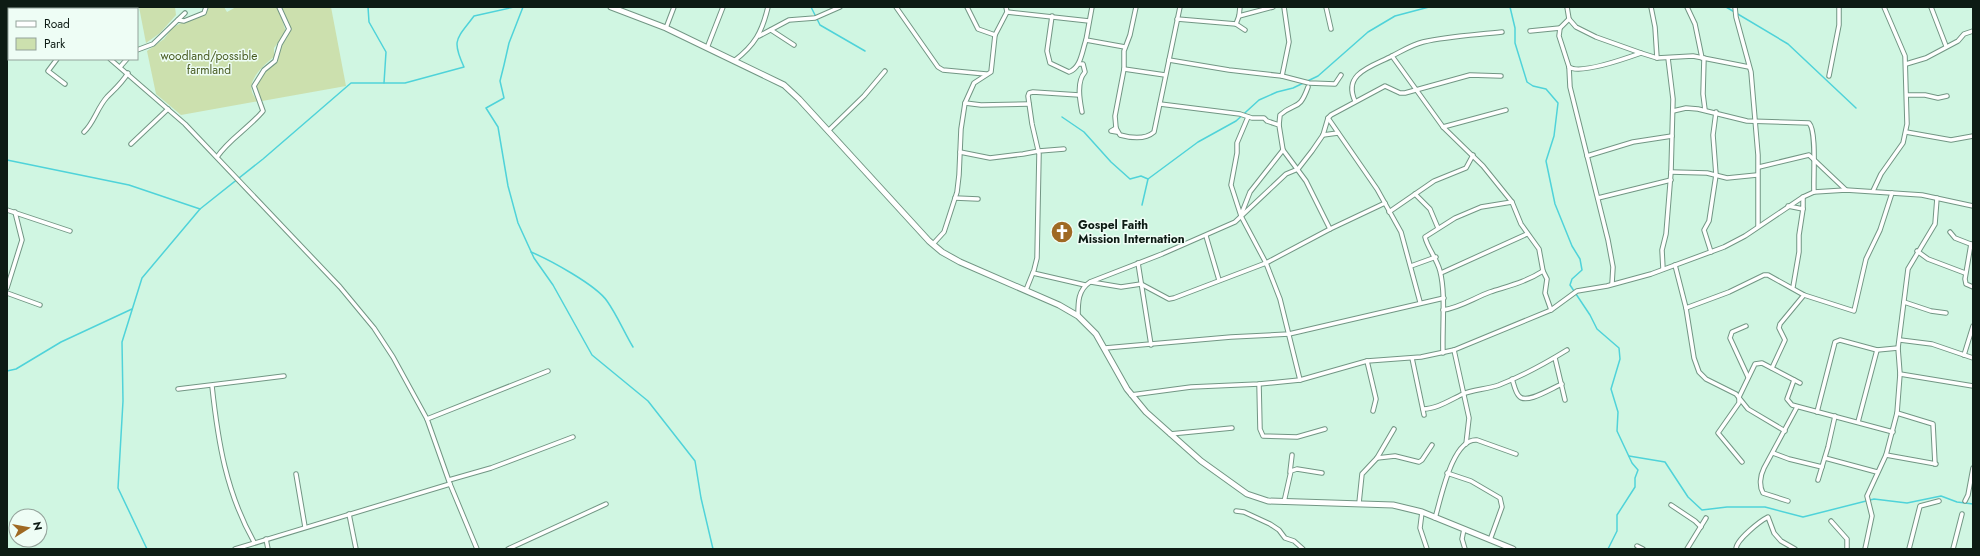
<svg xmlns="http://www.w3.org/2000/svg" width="1980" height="556" font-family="Jost,sans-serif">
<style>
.green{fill:#cce0ae}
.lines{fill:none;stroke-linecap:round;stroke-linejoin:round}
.stream{stroke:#4fd3d9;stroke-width:1.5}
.minor-casing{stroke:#729684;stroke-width:5.5}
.secondary-casing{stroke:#729684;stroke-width:7}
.minor{stroke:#fff;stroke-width:3.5}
.secondary{stroke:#fff;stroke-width:5}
.labels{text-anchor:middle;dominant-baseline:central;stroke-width:3;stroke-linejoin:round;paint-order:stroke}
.park-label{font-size:12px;fill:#495c22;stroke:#eefdf5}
.poi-label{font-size:12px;font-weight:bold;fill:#0d1b14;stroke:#eefdf5;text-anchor:start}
</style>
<rect width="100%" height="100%" fill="#d0f6e2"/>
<g class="green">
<path d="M 139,7 L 175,7 L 176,15 L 160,33 L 146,43 Z"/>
<path d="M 210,7 L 224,7 L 227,12 L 236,7 L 278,7 L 286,32 L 274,48 L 274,57 C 261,67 240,87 259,101 L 181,115 L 156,94 L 147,51 L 164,39 L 173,27 L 203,13 Z"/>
<path d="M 282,7 L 331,7 L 346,86 L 262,101 L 257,95 L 255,84 L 277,56 L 279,47 L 287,38 L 289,28 Z"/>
</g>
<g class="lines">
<g class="stream">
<path d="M 368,7 L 369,22 L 386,52 L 384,83"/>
<path d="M 523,7 L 509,43 L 504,65 L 500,81 L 504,98 L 486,108 L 498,127 L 508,186 L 518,223 L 534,258 L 553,285 L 592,355 L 648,401 L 695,461 L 701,498 L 713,549"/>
<path d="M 811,7 L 820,25 L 865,51"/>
<path d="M 1510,7 L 1515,28 L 1515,43 L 1527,82 L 1533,86 L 1546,89 L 1558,103 L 1554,136 L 1546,161 L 1555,204 L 1572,246 L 1580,259 L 1582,270 L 1572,279 L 1570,285 L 1590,315 L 1597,329 L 1619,348 L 1620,359 L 1611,389 L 1618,412 L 1617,431 L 1632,463 L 1638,470 L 1635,478 L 1635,487 L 1617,515 L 1617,531 L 1608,549"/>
<path d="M 1726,7 L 1788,44 L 1856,108"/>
<path d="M 1062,117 L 1084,132 L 1111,162 L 1130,179 L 1141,176 L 1148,179"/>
<path d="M 7,160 L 129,185 L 200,209"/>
<path d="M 1142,205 L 1148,179 L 1198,142 L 1236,121 L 1259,100 L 1277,92 L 1293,88 L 1318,76 L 1368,32 L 1395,16 L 1429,7"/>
<path d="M 531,252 C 550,260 596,285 607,301 C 617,315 624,332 633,347"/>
<path d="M 7,371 L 16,369 L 61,342 L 132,309"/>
<path d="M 1629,456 L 1665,462 L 1688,497 L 1702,510 L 1727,507 L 1765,507 L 1803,517 L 1874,499 L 1907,503 L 1941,496 L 1957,502 L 1973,504"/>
<path d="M 147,549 L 118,488 L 123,401 L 122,342 L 142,278 L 200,209 L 263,159 L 351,83 L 405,83 L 464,67 C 451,39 457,39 474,16 L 514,7"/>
</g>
<g class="minor-casing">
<g id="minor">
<path d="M 35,7 L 38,9"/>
<path d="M 896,7 L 938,67 L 943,70 L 986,74"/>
<path d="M 967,7 L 978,29 L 995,35"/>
<path d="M 1092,7 L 1086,40 L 1125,47"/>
<path d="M 1136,7 L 1130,35 L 1124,51 L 1124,69 L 1115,116 L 1116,128 L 1120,135 C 1131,138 1145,140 1154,132 L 1180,7"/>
<path d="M 1240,7 L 1239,16 L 1236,24 L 1245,30"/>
<path d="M 1326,7 L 1331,29"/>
<path d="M 1567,7 L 1569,19 L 1576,27 L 1596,37 L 1641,53 L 1657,58 L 1693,56 L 1749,67"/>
<path d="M 1651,7 L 1655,27 L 1657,58"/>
<path d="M 1687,7 L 1695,24 L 1702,58"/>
<path d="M 1735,7 L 1736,17 L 1751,72 L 1758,155 L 1758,226"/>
<path d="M 1931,7 L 1946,46"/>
<path d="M 1007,12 L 1089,21"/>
<path d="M 1052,16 L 1047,51 L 1050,63 L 1069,72 C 1081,68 1082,51 1086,40"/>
<path d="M 1239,16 L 1273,7"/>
<path d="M 1177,19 L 1236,24"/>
<path d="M 1569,19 L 1560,28 L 1559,36 L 1569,67 L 1570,87 L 1608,240 L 1613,267 L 1612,284"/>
<path d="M 178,20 L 184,21 L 204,13 L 206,7"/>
<path d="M 666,28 L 674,7"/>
<path d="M 771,30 L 794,45"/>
<path d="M 1530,31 L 1560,28"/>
<path d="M 759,36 L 789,20 L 815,18 L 840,7"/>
<path d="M 707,48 L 723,7"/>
<path d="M 137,50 L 153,44 L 185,13"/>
<path d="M 1392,56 L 1443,127 L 1483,166 L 1512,202 L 1521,224 L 1539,249 L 1543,271 L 1547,279 L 1545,293 L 1551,310"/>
<path d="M 1704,58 L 1703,94 L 1705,110"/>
<path d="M 57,59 L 48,71 L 65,84"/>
<path d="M 110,59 L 185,124 L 340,287 L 374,328 L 393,357 L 427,419 L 450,484 L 477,549"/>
<path d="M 1169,60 L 1229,70 L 1282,76 L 1309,83 L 1335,84 L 1341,75"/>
<path d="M 734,61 C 755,45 762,32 768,7"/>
<path d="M 1079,64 L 1083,64 L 1085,72 C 1076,82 1080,101 1082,112"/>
<path d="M 1906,64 L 1926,58 L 1958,41 L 1964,34 L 1973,31"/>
<path d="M 120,67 L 127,59"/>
<path d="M 1569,67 C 1580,75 1627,58 1641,53"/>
<path d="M 1124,69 L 1165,75"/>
<path d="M 1282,76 L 1289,42 L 1284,7"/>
<path d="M 1829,76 L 1839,25 L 1839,7"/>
<path d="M 1907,95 L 1925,95 L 1938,98 L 1947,96"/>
<path d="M 1355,101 C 1342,73 1373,66 1392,56 C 1402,51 1411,45 1423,42 C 1449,36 1476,35 1502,32"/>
<path d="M 965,103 L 981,105 L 1029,104"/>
<path d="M 1160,104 L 1240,114 L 1252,118 L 1264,118 L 1267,121 L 1279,125 L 1283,150 L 1306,181 L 1330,229"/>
<path d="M 1673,111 L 1686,108 L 1698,109 L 1747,121 L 1809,123 C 1817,131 1813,178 1814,192"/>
<path d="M 1248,117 L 1237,143 L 1237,153 L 1231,185 L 1241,216 L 1266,263 L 1280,299 L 1300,380"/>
<path d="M 1328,118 L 1377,189 L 1401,232 L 1420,302"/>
<path d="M 1279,125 L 1280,115 C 1296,101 1299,112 1308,87"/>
<path d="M 1443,127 L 1506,110"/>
<path d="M 1116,128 L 1111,131 L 1117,132"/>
<path d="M 828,131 L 864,96 L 885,71"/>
<path d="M 84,132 C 94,123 97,108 107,97 C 115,89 122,83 128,73"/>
<path d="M 1906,132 L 1951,140 L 1973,136"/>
<path d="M 1323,135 L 1338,133"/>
<path d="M 131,144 L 168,109"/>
<path d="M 960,152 L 990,158 L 1023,154 L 1039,151 L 1064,149"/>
<path d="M 1587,156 L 1633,142 L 1672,136"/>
<path d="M 217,157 C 229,139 249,128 263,111 L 254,86 L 264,70 L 275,61 L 280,44 L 289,29 L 279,7"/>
<path d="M 1759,167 L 1809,155 L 1846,190"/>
<path d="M 1671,172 L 1707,173 L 1727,178 L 1757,175"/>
<path d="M 1873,191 L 1881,174 L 1903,143 L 1907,124 L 1905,56 L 1884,7"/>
<path d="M 1415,194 L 1430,209 L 1438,228"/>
<path d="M 955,198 L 978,199"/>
<path d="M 1598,198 L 1671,180"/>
<path d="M 1788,206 L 1803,209 L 1803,197"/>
<path d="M 7,210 L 70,231"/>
<path d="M 1389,212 L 1434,181 L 1466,168 L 1473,155"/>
<path d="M 1241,215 L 1250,192 L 1283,150"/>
<path d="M 1950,232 L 1955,238 L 1973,245"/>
<path d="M 1206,236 L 1219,280"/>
<path d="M 933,244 L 944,232 L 957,192 L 959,175 L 961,129 L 965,103 L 974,83 L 991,72 L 995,35 L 1007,12 L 1006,7"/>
<path d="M 1971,244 L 1965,279 L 1966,284 L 1973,287"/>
<path d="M 1917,251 L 1928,259 L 1965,273"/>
<path d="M 1711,252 L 1704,230 L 1709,221 L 1716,175 L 1713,135 L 1716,112"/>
<path d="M 1138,263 L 1151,345"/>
<path d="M 1675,265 L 1686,308 L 1694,358 L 1699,372 L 1706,379 L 1736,394 L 1748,409 L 1785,431"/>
<path d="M 1411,266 L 1436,257"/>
<path d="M 1663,269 L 1662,250 L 1666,234 L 1671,172 L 1673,99 L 1668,58"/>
<path d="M 1033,273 L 1085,285"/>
<path d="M 1441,273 L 1527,234"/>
<path d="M 1091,282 L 1121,287 L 1141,284 L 1169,299 L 1174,298 L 1266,263 L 1330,229 L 1385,203"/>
<path d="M 1793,287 L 1799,252 L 1799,235 L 1803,209"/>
<path d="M 7,288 L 22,240 L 15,212"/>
<path d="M 1026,290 L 1034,270 L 1037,258 L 1039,154 L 1032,124 L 1028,96 L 1029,93 L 1033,92 L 1079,95"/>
<path d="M 7,293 L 40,305"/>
<path d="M 1904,302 L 1931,311 L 1946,313"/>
<path d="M 1686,308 L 1729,292 L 1764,275 L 1768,275 L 1804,295 L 1854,311 L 1866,259 L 1880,230 L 1892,193"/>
<path d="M 1443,310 C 1459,308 1474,298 1490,292 C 1508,286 1526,282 1543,271"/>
<path d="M 1078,316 C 1078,302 1078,290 1090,282 L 1162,254 L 1235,222 L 1286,174 L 1298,169 L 1312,151 L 1323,135 L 1328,118 L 1331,115 L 1385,86 L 1400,93 L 1405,93 L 1470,75 L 1501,76"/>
<path d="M 1746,326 L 1732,332 L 1730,338 L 1748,377"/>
<path d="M 1900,340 L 1932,344 L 1973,358"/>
<path d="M 1105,348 L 1231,337 L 1289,334 L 1444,298"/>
<path d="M 1454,350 L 1469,418 L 1466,444"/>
<path d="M 1443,353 C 1442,328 1446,294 1440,271 C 1437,259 1427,247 1425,237 L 1455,218 L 1481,207 L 1512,202"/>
<path d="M 1964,355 L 1973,326"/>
<path d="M 1412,358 L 1424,415"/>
<path d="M 1555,358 L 1565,400"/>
<path d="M 1367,361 L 1376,399 L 1373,411"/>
<path d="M 1772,368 L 1785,340 L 1779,328 L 1780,324 L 1804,295"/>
<path d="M 1900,374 L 1973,386"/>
<path d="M 1512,379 C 1514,384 1515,392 1519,396 C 1526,405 1552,388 1562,384"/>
<path d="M 1794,380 L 1787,399 L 1792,405 L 1893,432"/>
<path d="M 1259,384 L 1260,429 L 1263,436 L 1297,437 L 1325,429"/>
<path d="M 212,386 C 218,442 226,492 254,542"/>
<path d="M 178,389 L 284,376"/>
<path d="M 1131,395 L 1191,387 L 1259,384 L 1300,380 L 1367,361 L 1421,357 L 1454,350 L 1551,310 L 1577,291 L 1607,286 L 1651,274 L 1724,247 L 1745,236 L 1803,197 L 1814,192 L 1846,190 L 1922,195 L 1973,206"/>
<path d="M 1423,409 C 1437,409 1450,400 1463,394 C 1471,390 1488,389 1499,385 C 1522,376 1546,363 1567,350"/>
<path d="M 1817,412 L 1835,342 L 1840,340 L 1877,350 L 1898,348"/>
<path d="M 1897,413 L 1933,424 L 1935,464"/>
<path d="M 427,419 L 548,371"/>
<path d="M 1858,422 L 1877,350"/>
<path d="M 1170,434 L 1232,428"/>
<path d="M 1773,453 L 1789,459 L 1822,467"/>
<path d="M 1886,455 L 1936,464"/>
<path d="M 1377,458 L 1395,456 L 1419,462 L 1422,460 L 1432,445"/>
<path d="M 1825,458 L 1877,472"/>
<path d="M 1742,462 L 1718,433 L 1739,403 L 1739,397 L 1755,364 L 1762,363 L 1800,383"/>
<path d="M 1290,472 L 1292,455"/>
<path d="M 1447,473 L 1471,481 L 1500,498 L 1502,507 L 1490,540"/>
<path d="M 296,474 L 305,527"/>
<path d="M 449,480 L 491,468 L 573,437"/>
<path d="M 1818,480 L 1828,447 L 1835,416"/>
<path d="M 1788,501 L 1763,493 C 1759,486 1760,476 1764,468 L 1797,407"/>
<path d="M 1965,501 L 1968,495 L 1973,468"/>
<path d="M 1284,502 L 1291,471 L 1297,469 L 1322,473"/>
<path d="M 1359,503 L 1362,474 L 1377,458 L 1394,429"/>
<path d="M 1671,505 L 1695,521 L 1701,527"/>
<path d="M 1236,511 L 1244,512 L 1270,524 L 1279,530 L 1285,538 L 1294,541 L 1303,549"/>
<path d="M 1422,512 L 1420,528 L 1427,549"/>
<path d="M 349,514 L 356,549"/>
<path d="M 1435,518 C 1441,499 1452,438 1477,440 L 1516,454"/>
<path d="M 1831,521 L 1847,539 L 1847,549"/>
<path d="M 1464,529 L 1462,539 L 1465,549"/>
<path d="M 266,539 L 268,549"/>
<path d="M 1637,546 L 1643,549"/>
<path d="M 235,549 L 450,484"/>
<path d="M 508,549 L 606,504"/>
<path d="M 1687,549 L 1706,518"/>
<path d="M 1736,549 C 1736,540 1760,521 1768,517 L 1774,533 L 1781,541 L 1795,549"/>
<path d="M 1865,549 L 1872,516 L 1867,496 L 1886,455 L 1897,413 L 1900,374 L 1898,348 L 1908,269 L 1935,224 L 1937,198"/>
<path d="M 1909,549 L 1920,506 L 1939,501"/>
<path d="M 1953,549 L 1962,514"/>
</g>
</g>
<g class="secondary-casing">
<path id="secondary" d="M 611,7 L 666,28 L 784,85 L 799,99 L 929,241 L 942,252 L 960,262 L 1059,305 L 1078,316 L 1096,334 L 1127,389 L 1146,412 L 1201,461 L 1247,494 L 1268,501 L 1393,505 L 1422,512 L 1513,549"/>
</g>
<use href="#minor" class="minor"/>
<use href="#secondary" class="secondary"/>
</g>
<defs>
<g id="church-disc" transform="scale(1.15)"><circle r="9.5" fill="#9f6923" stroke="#eefdf5"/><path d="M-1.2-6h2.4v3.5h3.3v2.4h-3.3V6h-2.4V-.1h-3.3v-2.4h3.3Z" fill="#fff"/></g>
</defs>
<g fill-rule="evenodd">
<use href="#church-disc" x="1062" y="232"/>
</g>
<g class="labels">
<g class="park-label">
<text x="209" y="56">woodland/possible<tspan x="209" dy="14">farmland</tspan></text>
</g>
<g class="poi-label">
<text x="1078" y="225">Gospel Faith<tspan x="1078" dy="14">Mission Internation</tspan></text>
</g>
</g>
<rect width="1980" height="556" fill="none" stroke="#0d1b14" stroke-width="16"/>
<rect x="8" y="8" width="130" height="52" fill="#eefdf5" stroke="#94a39b"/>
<rect x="16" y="21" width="20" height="6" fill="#ffffff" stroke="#94a39b"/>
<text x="44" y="28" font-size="12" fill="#0d1b14">Road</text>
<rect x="16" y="38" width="20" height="12" fill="#cce0ae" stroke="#94a39b"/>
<text x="44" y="48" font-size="12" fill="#0d1b14">Park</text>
<g transform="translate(28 528) rotate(79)"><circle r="19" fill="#eefdf5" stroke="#94a39b"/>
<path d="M0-3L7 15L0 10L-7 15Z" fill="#9f6923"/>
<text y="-6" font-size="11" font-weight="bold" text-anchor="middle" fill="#0d1b14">N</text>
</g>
</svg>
